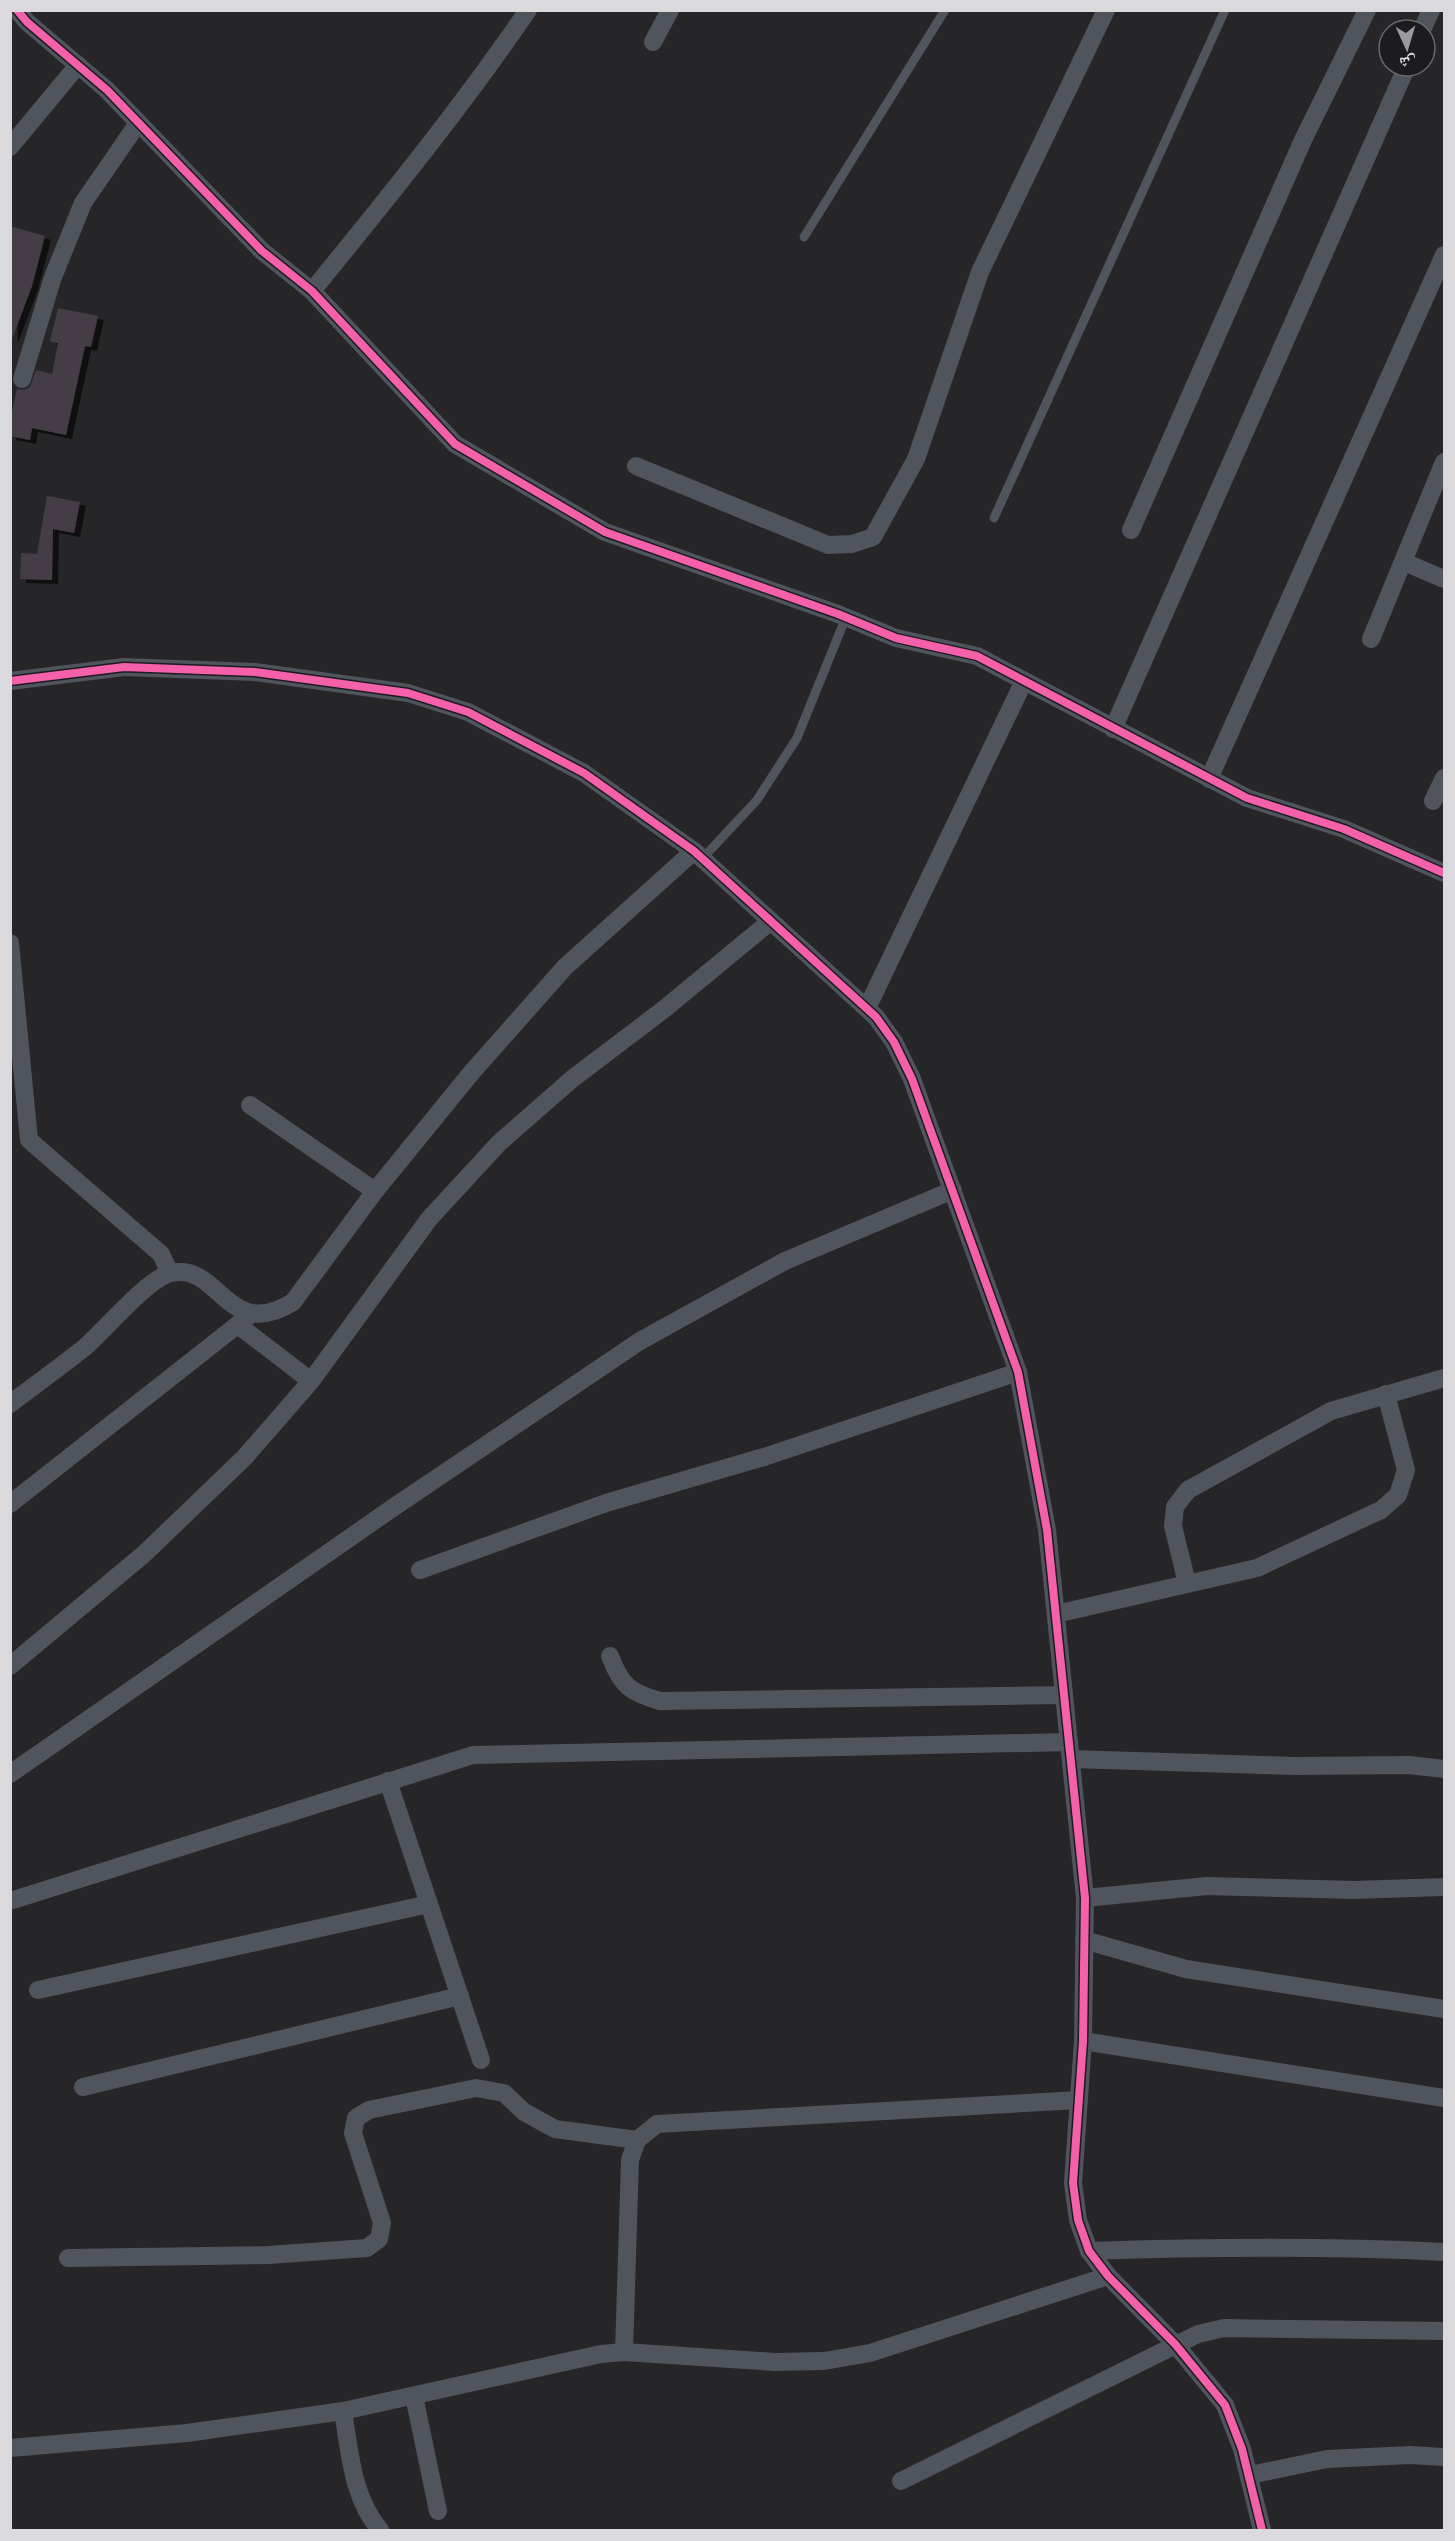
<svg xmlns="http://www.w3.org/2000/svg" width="1455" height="2541" font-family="'Public Sans','Noto Naskh Arabic',sans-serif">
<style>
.building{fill:#443e44;filter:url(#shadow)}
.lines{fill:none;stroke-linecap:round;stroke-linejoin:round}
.service{stroke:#50545d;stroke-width:9}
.minor{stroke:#50545d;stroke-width:18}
.cycleway-casing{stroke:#1c1b1f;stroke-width:11}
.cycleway{stroke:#f560ab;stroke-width:8}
</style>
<defs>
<filter id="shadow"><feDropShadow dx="6" dy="4" stdDeviation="0" flood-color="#0009"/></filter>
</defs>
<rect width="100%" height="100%" fill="#262527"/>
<g class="building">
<path d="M 10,226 L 45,236 L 32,286 L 12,339 Z"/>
<path d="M 58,308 L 98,316 L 91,347 L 85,346 L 66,435 L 32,428 L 30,440 L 10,436 L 10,420 L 17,389 L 24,390 L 30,387 L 36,370 L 52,374 L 58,343 L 50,341 Z"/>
<path d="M 47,496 L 80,502 L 74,533 L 53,529 L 52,580 L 20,579 L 21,553 L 37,554 Z"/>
</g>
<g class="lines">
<g class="service">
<path d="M 804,237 L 945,10"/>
<path d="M 994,518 L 1225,10"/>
<path d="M 702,859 L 757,800 L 797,738 L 846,617"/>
</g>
<g class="minor">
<path d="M 17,10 L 27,22 L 107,90 L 262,251 L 312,291 L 455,444 L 605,532 L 838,614 L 896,638 L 977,656 L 1247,798 L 1344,829 L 1444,873"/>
<path d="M 1422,30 L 1431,10"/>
<path d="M 653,42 L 670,10"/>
<path d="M 10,147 L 78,65"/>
<path d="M 312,291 C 387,199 461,108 528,10"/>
<path d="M 22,379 L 53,277 L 83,203 L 138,123"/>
<path d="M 636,466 L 828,545 L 852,544 L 873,537 L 916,459 L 980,272 L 1106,10"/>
<path d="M 1131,530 L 1303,140 L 1367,10"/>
<path d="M 1404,562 L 1444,579"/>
<path d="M 1371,639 L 1444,462"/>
<path d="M 10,681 L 124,667 L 255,672 L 408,693 L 468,712 L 584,773 L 694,851 L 876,1017 L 894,1042 L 912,1079 L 1018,1372 L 1047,1530 L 1085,1898 L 1083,2041 L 1073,2183 L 1078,2220 L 1089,2251 L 1108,2276 L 1175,2344 L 1225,2405 L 1242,2449 L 1262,2530"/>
<path d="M 1113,729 L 1407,66"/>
<path d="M 1209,779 L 1444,255"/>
<path d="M 1433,801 L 1444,778"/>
<path d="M 10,943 L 29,1140 L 161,1254 L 170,1273"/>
<path d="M 867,1008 L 1024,681"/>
<path d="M 250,1105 L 375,1191"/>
<path d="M 238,1325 L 311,1381"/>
<path d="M 10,1404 C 35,1385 60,1367 84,1348 C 104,1331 148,1278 171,1273 C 220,1262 227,1343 293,1302 L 375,1191 L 472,1072 L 565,967 L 694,851"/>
<path d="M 10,1504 L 250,1315"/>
<path d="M 420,1570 L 606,1503 L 764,1457 L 1018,1372"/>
<path d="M 1187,1583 L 1173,1526 L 1175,1507 L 1188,1490 L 1331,1411 L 1444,1378"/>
<path d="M 1056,1614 L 1257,1568 L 1381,1510 L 1398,1495 L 1406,1470 L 1386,1394"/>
<path d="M 610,1656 C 621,1686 631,1693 660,1701 L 1064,1695"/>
<path d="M 10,1666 L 144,1554 L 245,1457 L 311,1381 L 429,1219 L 499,1143 L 572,1079 L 663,1010 L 771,921"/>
<path d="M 1071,1759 L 1295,1766 L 1409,1765 L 1444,1769"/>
<path d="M 10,1774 L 397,1505 L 640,1341 L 785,1261 L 953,1190"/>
<path d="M 388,1781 L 481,2060"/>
<path d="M 1085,1898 L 1207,1886 L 1354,1890 L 1444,1887"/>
<path d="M 10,1901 L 473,1755 L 1069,1742"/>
<path d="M 1084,1940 L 1186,1969 L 1444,2009"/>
<path d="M 38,1990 L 429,1904"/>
<path d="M 1083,2041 L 1444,2098"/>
<path d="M 83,2087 L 460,1996"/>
<path d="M 1089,2251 C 1208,2247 1326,2246 1444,2252"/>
<path d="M 68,2258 L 268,2255 L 367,2248 L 379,2239 L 382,2223 L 353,2133 L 356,2118 L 369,2110 L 476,2088 L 504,2093 L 524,2112 L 555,2129 L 637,2140"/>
<path d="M 624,2352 L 630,2160 L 637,2140 L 657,2124 L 1079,2100"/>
<path d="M 414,2396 L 438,2511"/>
<path d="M 343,2411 C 350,2453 352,2497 380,2530"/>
<path d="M 10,2448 L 187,2433 L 343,2411 L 601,2354 L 624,2352 L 775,2362 L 824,2361 L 870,2353 L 1108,2276"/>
<path d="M 1250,2475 L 1327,2459 L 1410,2455 L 1444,2457"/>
<path d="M 901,2481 L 1198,2334 L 1224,2328 L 1444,2331"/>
</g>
<g class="cycleway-casing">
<g id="cycleway">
<path d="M 17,10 L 27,22 L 107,90 L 262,251 L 312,291 L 455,444 L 605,532 L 838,614 L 896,638 L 977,656 L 1247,798 L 1344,829 L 1444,873"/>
<path d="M 10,681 L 124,667 L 255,672 L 408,693 L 468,712 L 584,773 L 694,851 L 876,1017 L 894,1042 L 912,1079 L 1018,1372 L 1047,1530 L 1085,1898 L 1083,2041 L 1073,2183 L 1078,2220 L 1089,2251 L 1108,2276 L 1175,2344 L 1225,2405 L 1242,2449 L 1262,2530"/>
</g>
</g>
<use href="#cycleway" class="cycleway"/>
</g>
<rect width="1455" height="2541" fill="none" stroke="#dad9dc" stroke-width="24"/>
<g transform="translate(1407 48) rotate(176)"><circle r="28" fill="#1c1b1f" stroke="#68676b" stroke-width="1.5"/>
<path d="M0-4.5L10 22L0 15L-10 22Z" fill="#9b9a9d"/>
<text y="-9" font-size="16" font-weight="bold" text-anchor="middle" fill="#dad9dc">ش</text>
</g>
</svg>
